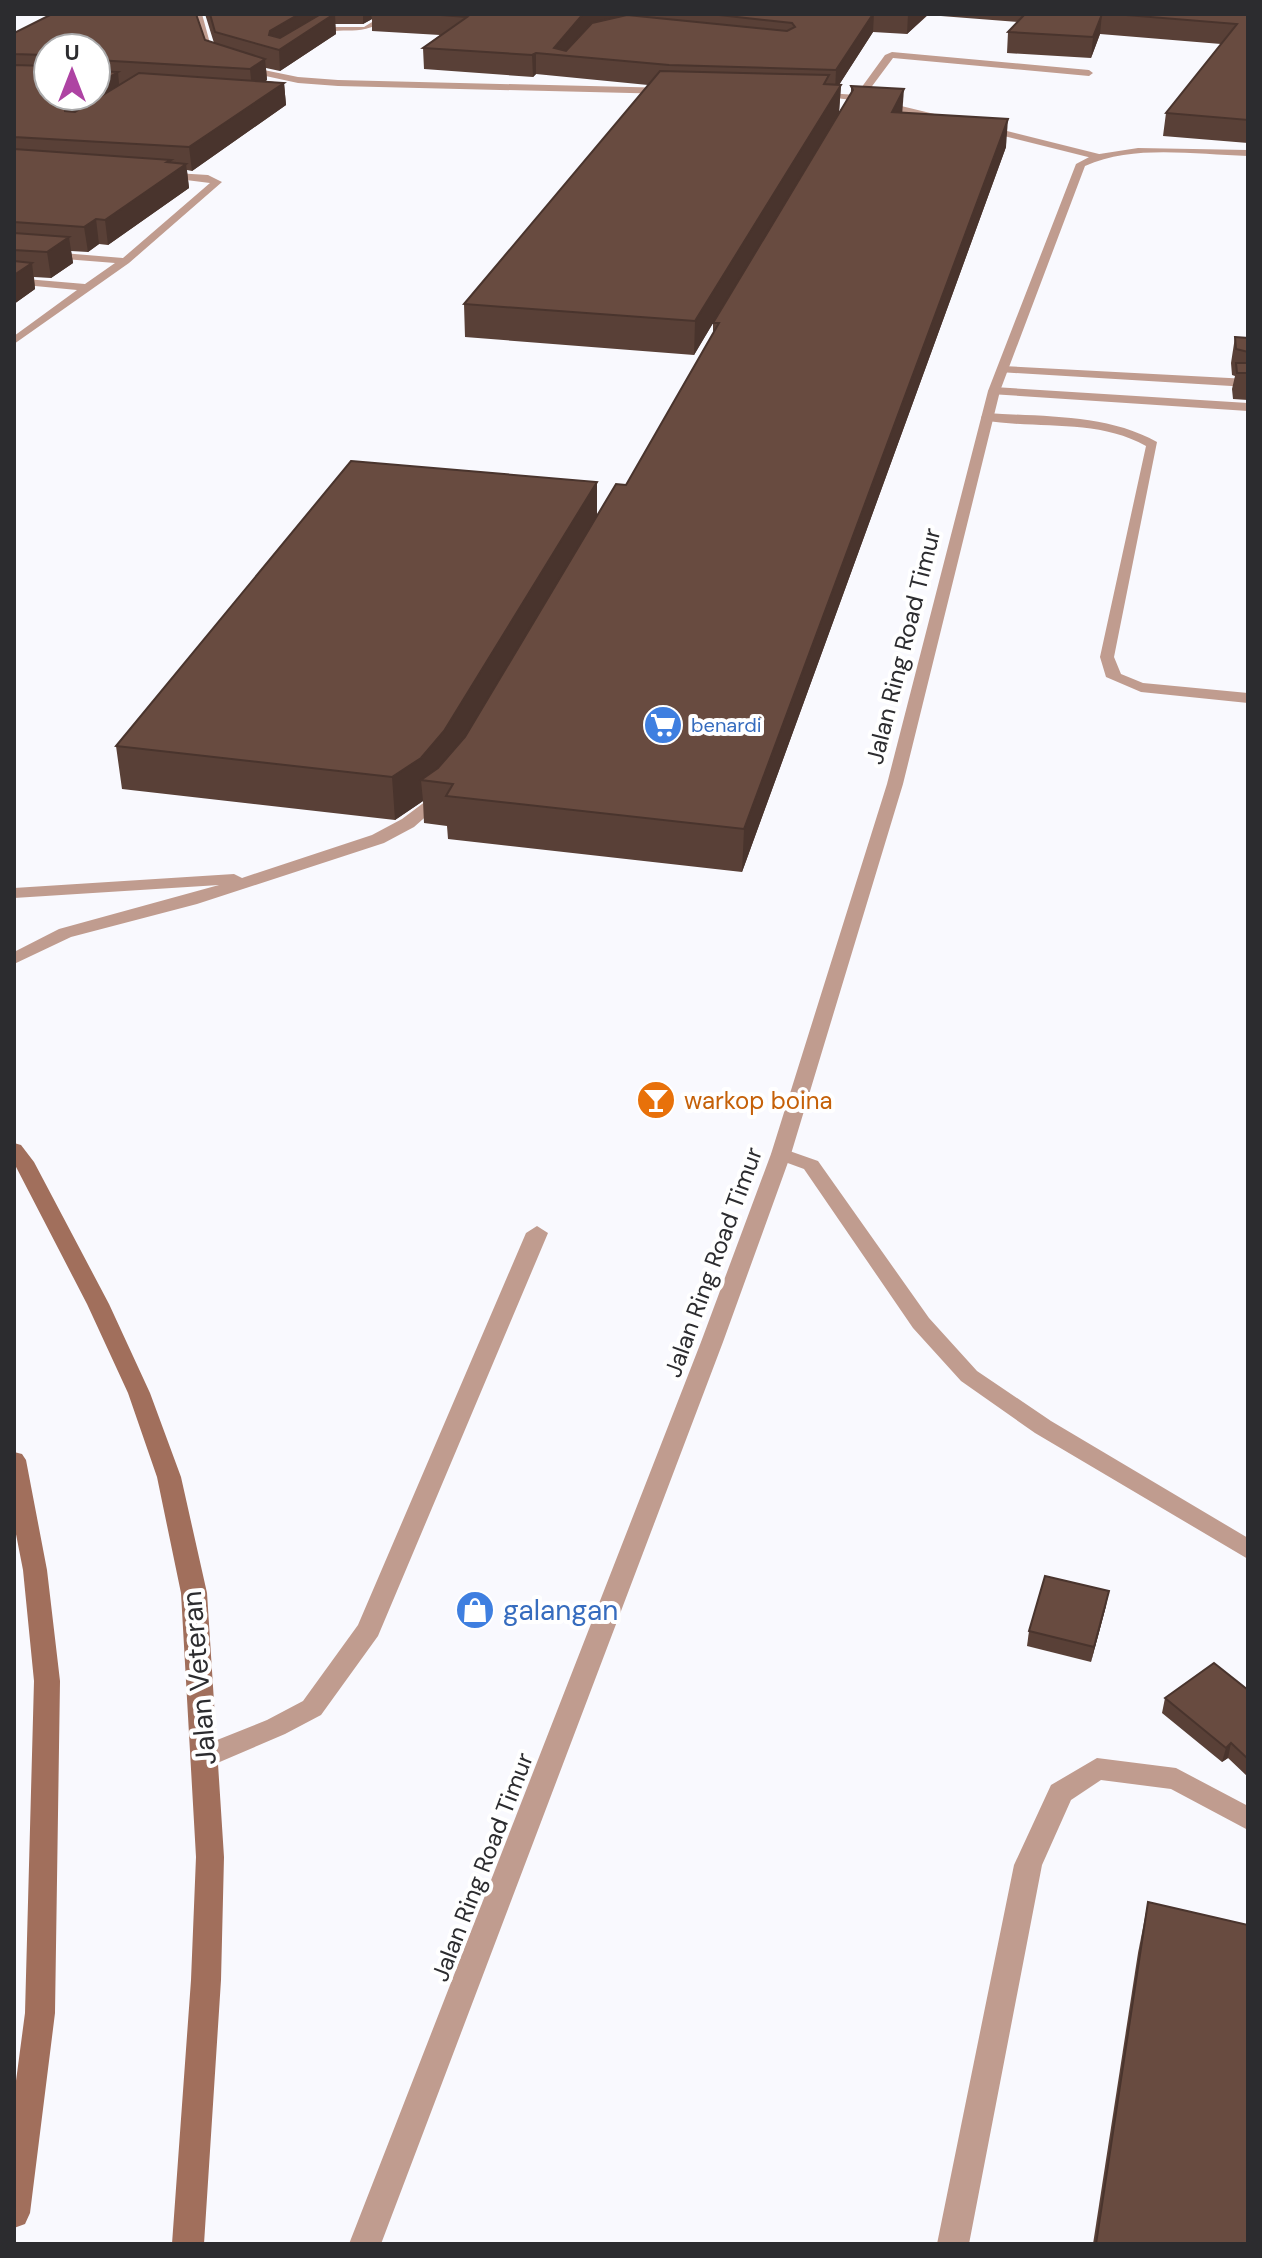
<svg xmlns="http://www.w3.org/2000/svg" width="1262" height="2258" font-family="'DM Sans',sans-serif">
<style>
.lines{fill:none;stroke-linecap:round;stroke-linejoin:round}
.service{fill:#c09c8f;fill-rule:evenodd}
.minor{fill:#c09c8f;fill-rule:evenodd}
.tertiary{fill:#c09c8f;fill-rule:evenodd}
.secondary{fill:#a16f5c;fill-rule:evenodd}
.wall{fill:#594037;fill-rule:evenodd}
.shaded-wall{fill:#49342d}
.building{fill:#684b40;stroke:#49342d;stroke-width:2}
.labels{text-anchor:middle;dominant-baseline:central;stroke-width:8;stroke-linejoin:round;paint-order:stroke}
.far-shop-label{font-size:20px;fill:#366cbe;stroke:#fff;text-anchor:start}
.street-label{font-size:24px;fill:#2c2c2f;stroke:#fff}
.food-label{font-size:24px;fill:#c56008;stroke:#fff;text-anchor:start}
.near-shop-label{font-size:28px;fill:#366cbe;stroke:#fff;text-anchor:start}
.near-street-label{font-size:28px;fill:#2c2c2f;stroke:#fff}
</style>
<rect width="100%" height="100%" fill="#f9f9fe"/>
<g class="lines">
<g class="service">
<path d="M 159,172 L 208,175 L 222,182 L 129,263 L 14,344 L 14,336 L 77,290 L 14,284 L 14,278 L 85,284 L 115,263 L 14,255 L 14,249 L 123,258 L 210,183 L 162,177 Z"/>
<path d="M 1003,366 L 1248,379 L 1248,387 L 999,372 L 999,368 Z"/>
<path d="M 987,413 C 1044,417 1107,414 1157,442 L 1114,657 L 1121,674 L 1143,683 L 1248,693 L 1248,703 L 1141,692 L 1106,677 L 1100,657 L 1146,446 C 1096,418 1037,430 983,420 L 981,417 Z"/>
<path d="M 442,789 L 450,794 L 448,797 L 414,827 L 384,843 L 197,904 L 71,937 L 14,964 L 14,952 L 59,929 L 219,885 L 14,898 L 14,888 L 234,874 L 242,878 L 372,835 L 402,819 Z"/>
<path d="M 537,1226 L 548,1233 L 378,1636 L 321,1715 L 285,1734 L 215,1764 L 206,1767 L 197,1764 L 193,1756 L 197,1748 L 267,1720 L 303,1701 L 358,1625 L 526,1233 Z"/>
<path d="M 1097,1758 L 1176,1768 L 1248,1806 L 1248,1830 L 1171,1789 L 1101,1780 L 1071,1800 L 1042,1865 L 969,2244 L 937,2244 L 1014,1865 L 1051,1785 Z"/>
</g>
<g class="minor">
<path d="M 194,14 L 202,14 L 214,58 L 207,56 Z"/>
<path d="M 385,14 L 394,14 C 359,42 345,22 312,37 L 308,35 L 321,27 L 364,27 Z"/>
<path d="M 892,52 L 1089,70 L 1093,73 L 1089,76 L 893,58 L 864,97 L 955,119 L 952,124 L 852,100 L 811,95 L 815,92 L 856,95 L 885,55 Z"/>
<path d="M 240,65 L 298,77 L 338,80 L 671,88 L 675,91 L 671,94 L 338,86 L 298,83 L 237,70 Z"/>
<path d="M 983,125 L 1099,154 L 1101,156 L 1096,159 L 980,130 Z"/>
<path d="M 994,387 L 1248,403 L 1248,411 L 990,394 L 988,391 Z"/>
<path d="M 781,1148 L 818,1161 L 929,1318 L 977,1371 L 1051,1421 L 1248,1538 L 1248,1559 L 1035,1433 L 961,1381 L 913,1328 L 804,1169 L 774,1158 L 771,1154 Z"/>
</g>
<path class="tertiary" d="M 1138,148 L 1248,150 L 1248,156 C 1195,155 1135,144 1085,166 L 1000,391 L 903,784 L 791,1154 L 723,1342 L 381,2244 L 349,2244 L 701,1342 L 771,1154 L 887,784 L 988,391 L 1076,164 L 1093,155 Z"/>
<g class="secondary">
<path d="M 14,1143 L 21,1145 L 34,1162 L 109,1304 L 150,1393 L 181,1477 L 207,1593 L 224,1857 L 221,1980 L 204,2244 L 172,2244 L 191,1980 L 196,1857 L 181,1593 L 157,1477 L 128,1393 L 87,1304 L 14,1163 Z"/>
<path d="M 14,1452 L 22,1454 L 26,1460 L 47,1570 L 60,1681 L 55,2013 L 30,2213 L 25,2224 L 14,2228 L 14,2096 L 25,2013 L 34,1681 L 23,1570 L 14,1524 Z"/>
</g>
</g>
<g class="wall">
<path d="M 205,14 L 1248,14 L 1248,143 L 1163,136 L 1166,113 L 1221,44 L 1100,34 L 1091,58 L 1007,53 L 1008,32 L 1018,22 L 928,15 L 907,34 L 873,32 L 839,85 L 841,85 L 839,112 L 851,94 L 851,86 L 902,113 L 1006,147 L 742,872 L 448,839 L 447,826 L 424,823 L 423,801 L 395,820 L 122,789 L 116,746 L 597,482 L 597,516 L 626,485 L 713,333 L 713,323 L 694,355 L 465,337 L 464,304 L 648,85 L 536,74 L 533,77 L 424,69 L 423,48 L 440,35 L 372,31 L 372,19 L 363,24 L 335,24 L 336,34 L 280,71 L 266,68 L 267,80 L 265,81 L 284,83 L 286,105 L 192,171 L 187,170 L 189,188 L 108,245 L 99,244 L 88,252 L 71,251 L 73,263 L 51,278 L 34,277 L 35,289 L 14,304 L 14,33 L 205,40 L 214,43 ZM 96,48 L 96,96 L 48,96 Z"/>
<path d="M 1235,337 L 1248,338 L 1248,400 L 1233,399 L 1232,389 L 1235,376 L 1232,375 L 1231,363 Z"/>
<path d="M 1106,1606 L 1091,1662 L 1027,1646 L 1029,1631 Z"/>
<path d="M 1248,1690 L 1248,1777 L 1228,1758 L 1222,1762 L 1162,1713 L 1165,1698 Z"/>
<path d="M 1148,1902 L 1248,2244 L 1093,2244 L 1138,1953 Z"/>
</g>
<g class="shaded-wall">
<path d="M 299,14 L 316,14 L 316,24 L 276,50 L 269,35 L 270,31 Z"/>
<path d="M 335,14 L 336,34 L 280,71 L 279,50 Z"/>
<path d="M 363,14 L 371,14 L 372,19 L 363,24 Z"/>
<path d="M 583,14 L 643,14 L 566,56 L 554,48 Z"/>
<path d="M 873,14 L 874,14 L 873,32 L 835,91 L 836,70 Z"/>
<path d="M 908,14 L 928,14 L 907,34 Z"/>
<path d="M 1102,14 L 1100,34 L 1091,58 L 1093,37 Z"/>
<path d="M 536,53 L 536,74 L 533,77 L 532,55 Z"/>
<path d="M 265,59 L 267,80 L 252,91 L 250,69 Z"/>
<path d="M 118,72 L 120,94 L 68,125 L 65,111 L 65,103 L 77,96 L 96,96 L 96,85 Z"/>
<path d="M 284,83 L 286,105 L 192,171 L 189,147 Z"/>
<path d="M 841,85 L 839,112 L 694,355 L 695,321 Z"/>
<path d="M 904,89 L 902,116 L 892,112 Z"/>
<path d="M 1008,119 L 1006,147 L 742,872 L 744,829 Z"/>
<path d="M 171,160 L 172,174 L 186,164 L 189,188 L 108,245 L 105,220 Z"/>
<path d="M 96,219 L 99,244 L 88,252 L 84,227 Z"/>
<path d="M 69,237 L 73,263 L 51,278 L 47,252 Z"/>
<path d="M 32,263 L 35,289 L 14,304 L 14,275 Z"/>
<path d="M 597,482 L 597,519 L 447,773 L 421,780 L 423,801 L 395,820 L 392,777 Z"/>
<path d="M 1109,1591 L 1106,1606 L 1091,1662 L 1094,1647 Z"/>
<path d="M 1231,1743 L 1228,1758 L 1222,1762 L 1226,1748 Z"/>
</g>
<g class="building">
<path d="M 52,14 L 196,14 L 205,40 L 265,59 L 250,69 L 96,60 L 96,48 L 48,48 L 48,96 L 77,96 L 65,103 L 65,111 L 75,112 L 139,73 L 284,83 L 189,147 L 14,137 L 14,65 L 47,66 L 45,55 L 14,54 L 14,33 Z"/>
<path d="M 210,14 L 299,14 L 270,31 L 269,35 L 280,38 L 321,14 L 334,14 L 279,50 L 215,32 Z"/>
<path d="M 428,14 L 585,14 L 583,14 L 554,48 L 566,51 L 592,23 L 627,15 L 787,31 L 795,27 L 792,23 L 710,14 L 873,14 L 836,70 L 669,65 L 536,53 L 532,55 L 423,48 L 467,17 Z"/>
<path d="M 1025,14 L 1102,14 L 1093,37 L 1008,32 Z"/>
<path d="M 1114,14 L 1248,14 L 1248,120 L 1166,113 L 1237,24 Z"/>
<path d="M 96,71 L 118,72 L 96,85 Z"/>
<path d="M 660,71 L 829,75 L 824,84 L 841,85 L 695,321 L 464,304 Z"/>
<path d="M 851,86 L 904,89 L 892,112 L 1008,119 L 744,829 L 446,796 L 453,784 L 421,780 L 438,768 L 465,737 L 616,484 L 626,485 L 719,323 L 713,323 L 853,90 Z"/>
<path d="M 14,149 L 171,160 L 167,162 L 186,164 L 105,220 L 96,219 L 84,227 L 14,222 Z"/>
<path d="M 14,233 L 69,237 L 47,252 L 14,250 Z"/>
<path d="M 14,261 L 32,263 L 14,275 Z"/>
<path d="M 1235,337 L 1248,338 L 1248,352 L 1236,349 Z"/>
<path d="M 1236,363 L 1248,363 L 1248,373 L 1237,373 Z"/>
<path d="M 351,461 L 597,482 L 444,731 L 421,758 L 392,777 L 116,746 Z"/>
<path d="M 1045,1576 L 1109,1591 L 1094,1647 L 1029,1631 Z"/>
<path d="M 1214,1663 L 1248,1690 L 1248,1759 L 1231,1743 L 1226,1748 L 1165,1698 Z"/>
<path d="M 1148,1902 L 1248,1925 L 1248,2244 L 1096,2244 Z"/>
</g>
<defs>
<g id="supermarket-disc" transform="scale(2)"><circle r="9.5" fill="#3f7fe0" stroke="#fff"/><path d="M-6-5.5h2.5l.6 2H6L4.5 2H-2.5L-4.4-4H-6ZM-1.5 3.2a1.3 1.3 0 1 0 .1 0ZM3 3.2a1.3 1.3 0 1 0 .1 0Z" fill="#fff"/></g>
<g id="bar-disc" transform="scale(2)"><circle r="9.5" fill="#e8710a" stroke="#fff"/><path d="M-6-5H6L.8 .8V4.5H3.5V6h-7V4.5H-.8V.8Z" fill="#fff"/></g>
<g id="shop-disc" transform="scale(2)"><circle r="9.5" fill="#3f7fe0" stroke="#fff"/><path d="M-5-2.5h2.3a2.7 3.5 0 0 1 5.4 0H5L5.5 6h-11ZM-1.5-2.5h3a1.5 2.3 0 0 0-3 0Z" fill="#fff"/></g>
</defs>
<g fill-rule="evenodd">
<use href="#supermarket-disc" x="663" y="725"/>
<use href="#bar-disc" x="656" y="1100"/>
<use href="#shop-disc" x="475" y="1610"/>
</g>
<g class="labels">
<g class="far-shop-label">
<text x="691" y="725">benardi</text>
</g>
<g class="street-label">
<text transform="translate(903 646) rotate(-76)">Jalan Ring Road Timur</text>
<text transform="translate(713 1262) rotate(-70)">Jalan Ring Road Timur</text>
<text transform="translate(482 1867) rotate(-69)">Jalan Ring Road Timur</text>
</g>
<g class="food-label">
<text x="684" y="1100">warkop boina</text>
</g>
<g class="near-shop-label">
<text x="503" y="1610">galangan</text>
</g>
<g class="near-street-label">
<text transform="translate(199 1678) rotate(-95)">Jalan Veteran</text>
</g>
</g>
<rect width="1262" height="2258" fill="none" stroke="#2c2c2f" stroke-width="32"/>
<g transform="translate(72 72)"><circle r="38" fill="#ffffff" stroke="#ababac" stroke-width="2"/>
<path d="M0-6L14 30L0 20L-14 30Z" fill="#ae43a3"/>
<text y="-12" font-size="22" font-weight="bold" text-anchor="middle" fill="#2c2c2f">U</text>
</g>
</svg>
